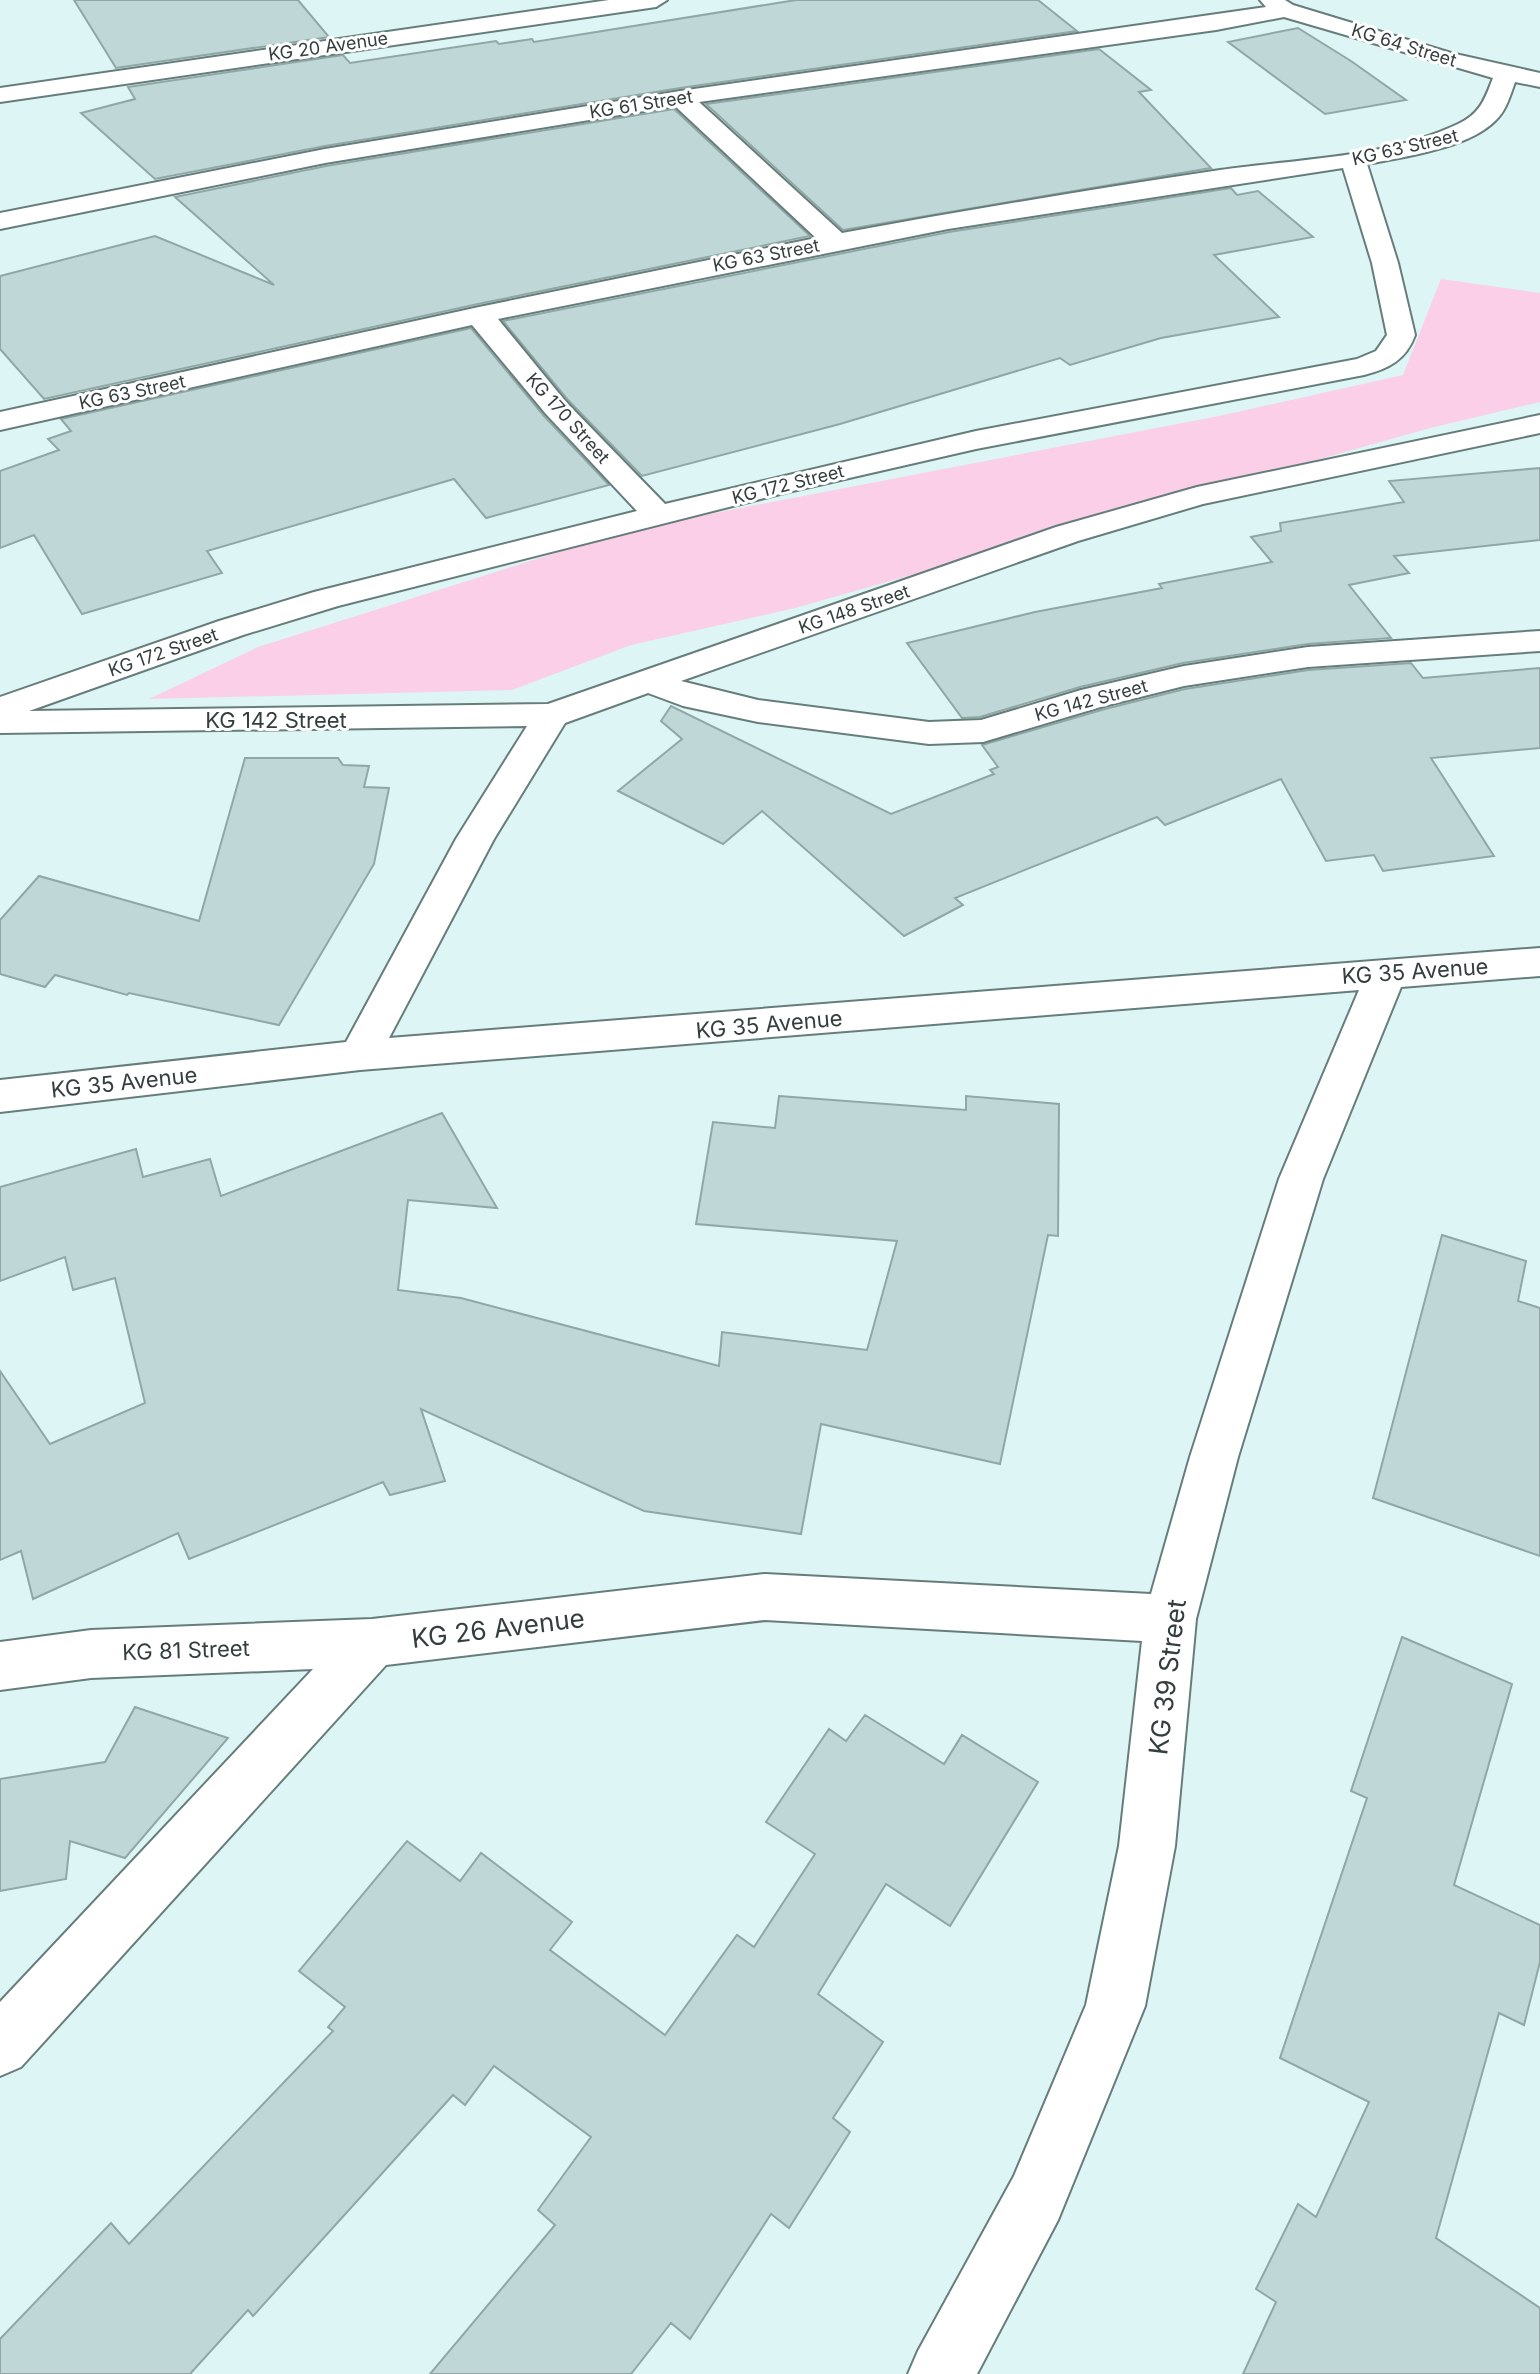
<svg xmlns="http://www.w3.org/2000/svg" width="1540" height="2374" font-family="Inter,sans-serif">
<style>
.green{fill:#facfe7}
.building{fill:#bfd7d6;stroke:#90a7a6;stroke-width:2}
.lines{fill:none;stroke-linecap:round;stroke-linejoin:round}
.street-casing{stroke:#677d7c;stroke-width:4}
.street{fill:#fff;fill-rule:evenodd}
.labels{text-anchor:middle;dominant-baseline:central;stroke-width:6;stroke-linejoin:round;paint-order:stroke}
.far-street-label{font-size:18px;fill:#353e3e;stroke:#fff}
.street-label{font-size:22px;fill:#353e3e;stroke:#fff}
.near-street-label{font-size:26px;fill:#353e3e;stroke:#fff}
</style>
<rect width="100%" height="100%" fill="#ddf5f4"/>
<path class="green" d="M 1441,279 L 1540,293 L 1540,402 L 1430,428 L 795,608 L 631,645 L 512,690 L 149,699 L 258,647 L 632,529 L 1219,416 L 1403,375 Z"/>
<g class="building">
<path d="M 74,0 L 298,0 L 329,37 L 116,68 Z"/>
<path d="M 796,0 L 1038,0 L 1077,31 L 680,88 L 325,146 L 155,179 L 81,113 L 135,99 L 128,87 L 343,55 L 350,63 L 496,41 L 499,44 L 532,39 L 534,42 Z"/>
<path d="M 1298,28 L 1351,61 L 1406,100 L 1325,114 L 1228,42 Z"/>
<path d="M 1099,49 L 1151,90 L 1139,92 L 1211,168 L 843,230 L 706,104 Z"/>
<path d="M 674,109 L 810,236 L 478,304 L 44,399 L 0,349 L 0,276 L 155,236 L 274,285 L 175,197 L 326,166 Z"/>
<path d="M 1231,188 L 1237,195 L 1258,191 L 1313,237 L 1214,255 L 1279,317 L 1161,338 L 1070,365 L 1060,358 L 840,424 L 642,476 L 568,400 L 503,321 L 949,232 Z"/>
<path d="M 471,328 L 544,416 L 609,485 L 486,518 L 454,479 L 207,551 L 222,573 L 82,614 L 34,535 L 0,548 L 0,471 L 59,450 L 48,439 L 71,431 L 61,419 Z"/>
<path d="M 1540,468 L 1540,540 L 1394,556 L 1409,573 L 1349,585 L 1391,638 L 1308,644 L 1183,663 L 1080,687 L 980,717 L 962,718 L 907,643 L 1035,612 L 1162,588 L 1159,584 L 1272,562 L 1251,537 L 1281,531 L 1280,523 L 1404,502 L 1389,481 Z"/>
<path d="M 1411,663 L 1423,678 L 1540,668 L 1540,748 L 1431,758 L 1494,856 L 1383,871 L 1374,855 L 1326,861 L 1281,779 L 1165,825 L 1157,817 L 955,898 L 963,905 L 904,936 L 762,811 L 723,844 L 618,791 L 682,739 L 661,721 L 671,706 L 891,814 L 994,774 L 990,770 L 998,767 L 982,745 L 1105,709 L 1185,689 L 1308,670 Z"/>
<path d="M 245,758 L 338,758 L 343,765 L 369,766 L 364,787 L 389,788 L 374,864 L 279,1025 L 129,993 L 127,995 L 55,975 L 45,987 L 0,974 L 0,920 L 39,876 L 199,921 Z"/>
<path d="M 779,1096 L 966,1110 L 966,1096 L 1059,1104 L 1058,1236 L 1048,1235 L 1000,1464 L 821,1424 L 801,1534 L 644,1511 L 421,1409 L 445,1481 L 390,1495 L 383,1482 L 189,1559 L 178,1533 L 33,1599 L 21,1551 L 0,1560 L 0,1371 L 50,1444 L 145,1403 L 115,1278 L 73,1290 L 65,1257 L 0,1281 L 0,1187 L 136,1149 L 143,1177 L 210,1159 L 221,1196 L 442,1113 L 497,1208 L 408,1200 L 398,1290 L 461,1298 L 719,1366 L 722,1332 L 867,1350 L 897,1241 L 696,1224 L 713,1122 L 775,1128 Z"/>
<path d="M 1442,1235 L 1526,1261 L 1518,1301 L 1540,1308 L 1540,1556 L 1373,1498 Z"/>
<path d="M 1402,1637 L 1512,1684 L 1454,1885 L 1540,1925 L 1540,1962 L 1524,2025 L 1499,2013 L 1436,2238 L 1540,2308 L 1540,2374 L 1243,2374 L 1276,2302 L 1256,2289 L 1298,2204 L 1316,2217 L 1369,2102 L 1280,2058 L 1367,1798 L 1351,1791 Z"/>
<path d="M 135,1707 L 228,1738 L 125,1858 L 70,1841 L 66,1879 L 0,1891 L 0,1779 L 105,1762 Z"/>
<path d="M 865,1715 L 944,1764 L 962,1735 L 1038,1782 L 950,1926 L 886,1884 L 818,1994 L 883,2042 L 833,2118 L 850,2132 L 789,2228 L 771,2214 L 690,2339 L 671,2323 L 631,2374 L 430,2374 L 555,2225 L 538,2210 L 591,2137 L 494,2066 L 465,2105 L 453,2095 L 253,2316 L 248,2310 L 190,2374 L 0,2374 L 0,2339 L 111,2223 L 129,2244 L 333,2031 L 328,2027 L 345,2007 L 299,1971 L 407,1841 L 460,1881 L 481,1853 L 572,1922 L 550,1950 L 665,2035 L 737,1935 L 754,1947 L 815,1854 L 766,1822 L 829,1729 L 846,1741 Z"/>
</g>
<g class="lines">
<g class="street-casing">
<g id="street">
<path d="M 609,0 L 667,0 L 656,7 L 0,102 L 0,88 Z"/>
<path d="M 1260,0 L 1285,0 L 1293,5 L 1451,53 L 1540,73 L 1540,87 L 1515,82 C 1510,96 1506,111 1495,121 C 1468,148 1404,157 1367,164 L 1398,263 L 1415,335 C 1406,360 1388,369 1364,375 L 976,449 L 788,492 L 338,606 L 243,635 L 29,711 L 548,704 L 1056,527 L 1197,487 L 1540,415 L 1540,433 L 1203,504 L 1078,541 L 681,681 L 758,700 L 929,722 L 981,720 L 1081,690 L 1184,666 L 1308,647 L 1540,631 L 1540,651 L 1308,667 L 1184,686 L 1104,706 L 983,742 L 929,744 L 758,722 L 683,706 L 648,693 L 565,723 L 494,839 L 389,1038 L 1540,948 L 1540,976 L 1401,987 L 1323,1179 L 1238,1457 L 1196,1619 L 1175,1846 L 1145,2006 L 1058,2220 L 977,2374 L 908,2374 L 918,2351 L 1014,2176 L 1086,2005 L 1119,1846 L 1142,1641 L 765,1620 L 386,1665 L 21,2067 L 0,2076 L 0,2002 L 313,1669 L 91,1678 L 0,1690 L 0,1642 L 91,1630 L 372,1619 L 765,1574 L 1151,1594 L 1190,1457 L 1279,1179 L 1359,990 L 360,1070 L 0,1112 L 0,1080 L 346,1042 L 456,839 L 527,726 L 0,733 L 0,697 L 219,621 L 314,592 L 637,511 L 546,414 L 472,325 L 0,430 L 0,412 L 479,307 L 816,238 L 675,106 L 325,163 L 0,229 L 0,213 L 325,149 L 680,91 L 1266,7 ZM 1284,17 L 1493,78 C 1485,99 1480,114 1458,124 C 1386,158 1297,159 1220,170 C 1093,189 968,210 842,233 L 699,102 L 1216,30 ZM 1343,168 L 1372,263 L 1387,335 L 1376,351 L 1357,359 L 976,431 L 665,504 L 566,402 L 498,319 L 948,229 Z"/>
</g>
</g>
<use href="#street" class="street"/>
</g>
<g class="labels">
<g class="far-street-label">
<text transform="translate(1404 45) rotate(17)">KG 64 Street</text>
<text transform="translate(328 46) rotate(-8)">KG 20 Avenue</text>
<text transform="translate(641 104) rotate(-9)">KG 61 Street</text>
<text transform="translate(1405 147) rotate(-13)">KG 63 Street</text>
<text transform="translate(766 255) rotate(-11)">KG 63 Street</text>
<text transform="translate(132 392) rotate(-12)">KG 63 Street</text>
<text transform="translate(568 418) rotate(48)">KG 170 Street</text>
<text transform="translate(788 484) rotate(-14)">KG 172 Street</text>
<text transform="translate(854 609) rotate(-19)">KG 148 Street</text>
<text transform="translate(163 652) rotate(-19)">KG 172 Street</text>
<text transform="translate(1091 700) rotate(-15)">KG 142 Street</text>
</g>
<g class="street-label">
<text x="276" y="720">KG 142 Street</text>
<text transform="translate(1415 971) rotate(-4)">KG 35 Avenue</text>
<text transform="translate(769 1024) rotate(-5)">KG 35 Avenue</text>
<text transform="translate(124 1082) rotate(-6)">KG 35 Avenue</text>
<text transform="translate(186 1650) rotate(-2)">KG 81 Street</text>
</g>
<g class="near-street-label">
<text transform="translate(498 1628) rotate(-7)">KG 26 Avenue</text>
<text transform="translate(1167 1677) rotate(-83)">KG 39 Street</text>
</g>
</g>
</svg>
